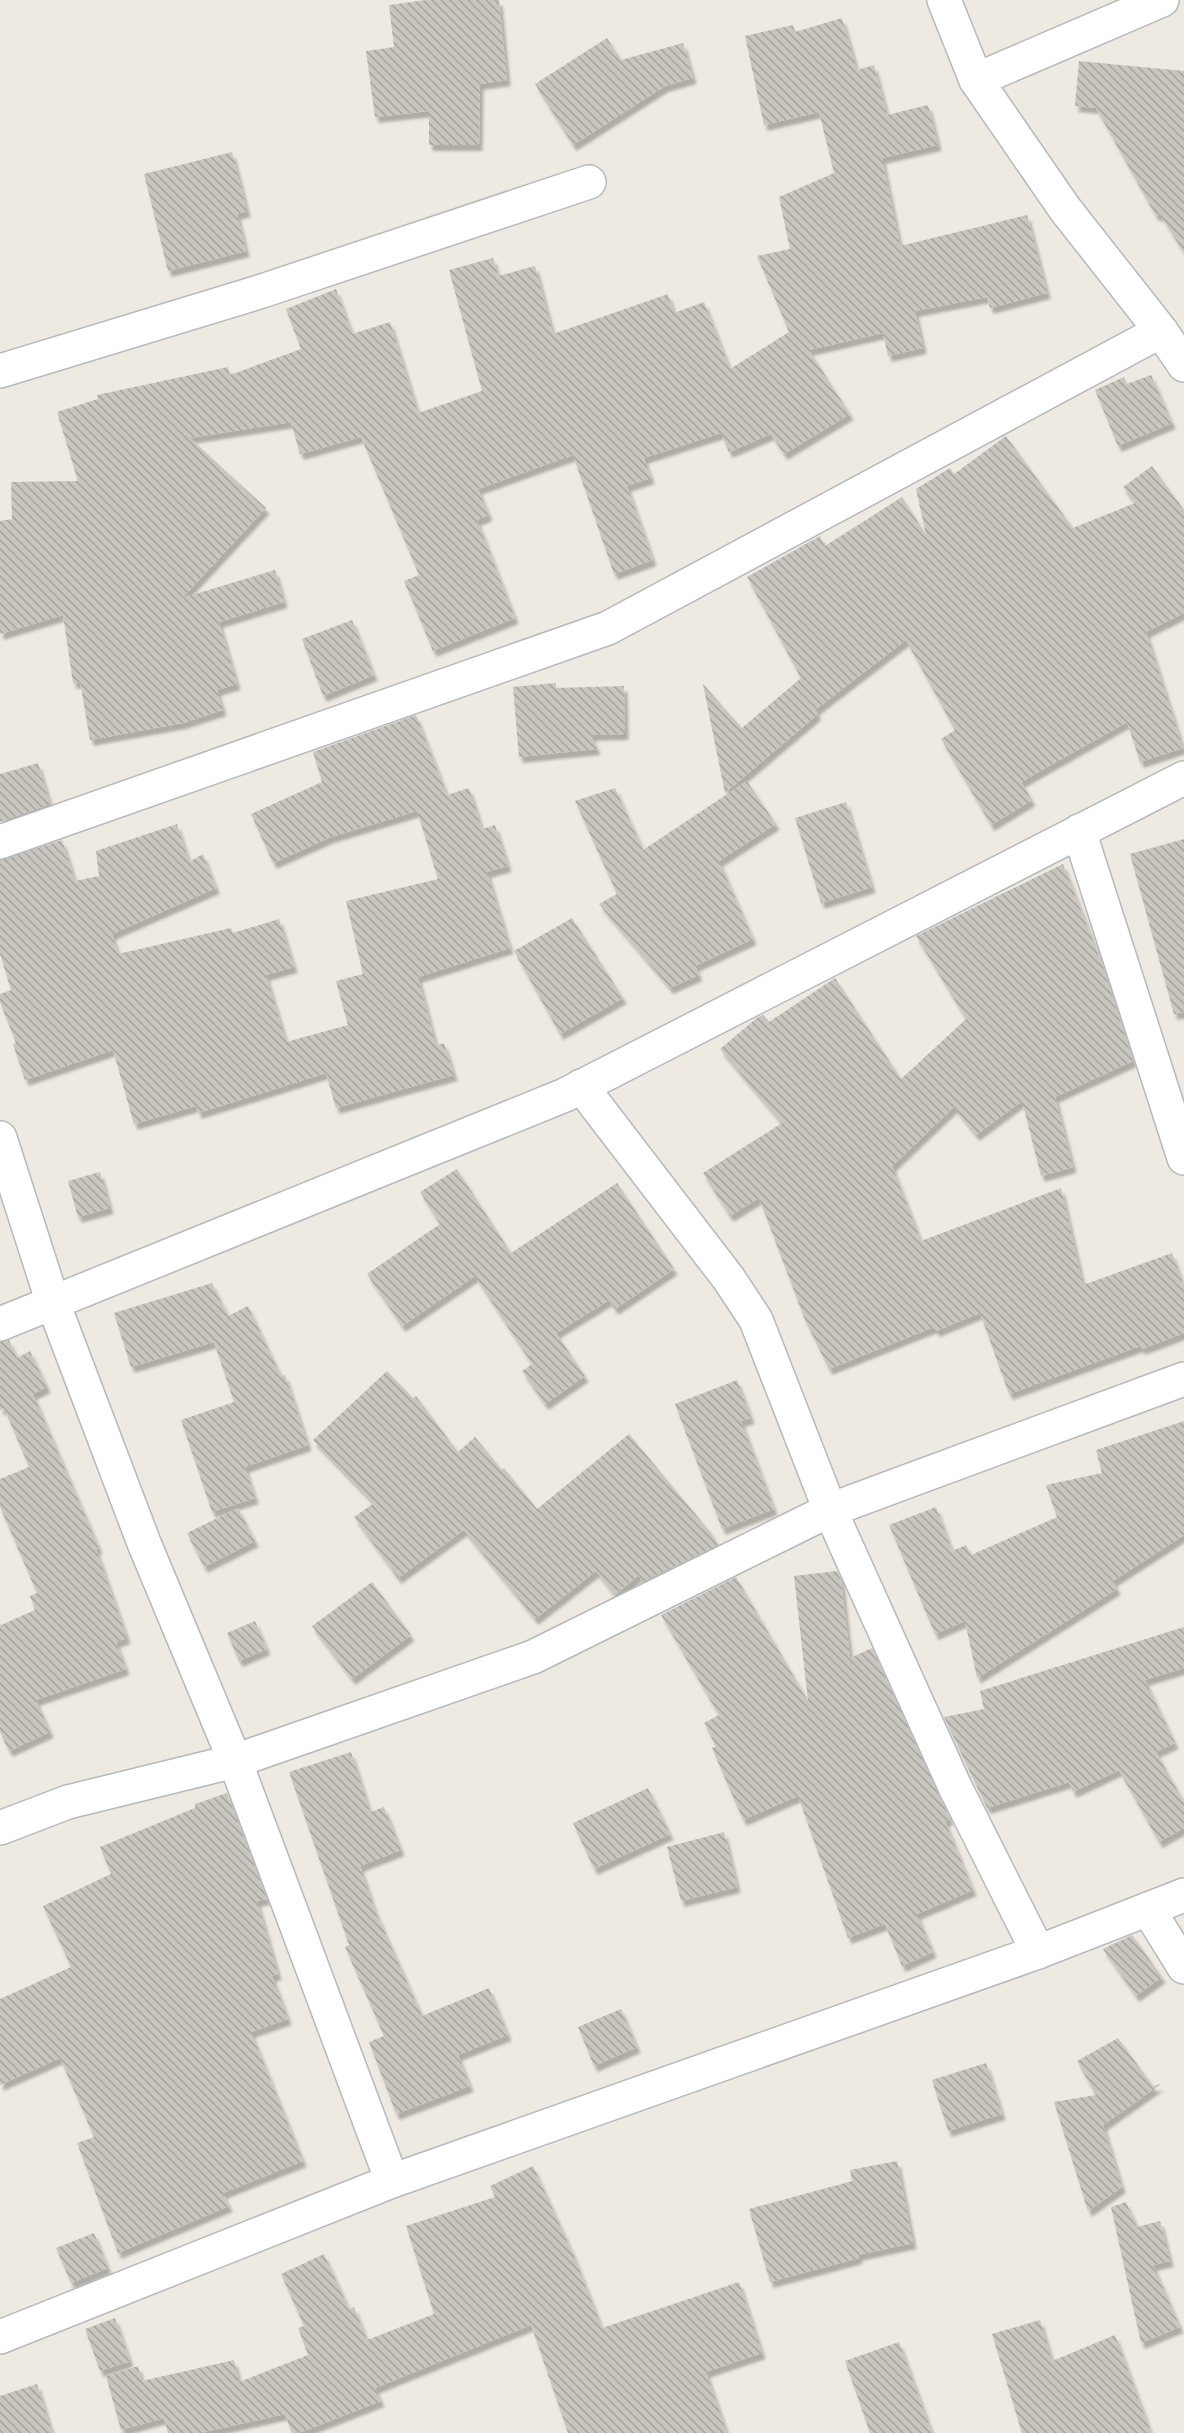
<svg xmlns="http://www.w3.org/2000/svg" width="1184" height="2433" font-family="Barlow,sans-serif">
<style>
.building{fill:url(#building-back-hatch);filter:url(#shadow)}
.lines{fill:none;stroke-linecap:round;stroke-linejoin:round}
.minor-casing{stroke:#b5b9be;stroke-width:36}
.minor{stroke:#fff;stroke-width:33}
</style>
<defs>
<pattern id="building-back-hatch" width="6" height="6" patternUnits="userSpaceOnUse" patternTransform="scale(1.5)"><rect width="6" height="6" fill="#c9c5bf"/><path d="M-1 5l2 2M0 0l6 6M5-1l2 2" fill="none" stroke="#a6a39f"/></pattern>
<filter id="shadow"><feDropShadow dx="3.5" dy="6" stdDeviation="1.5" flood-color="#0004"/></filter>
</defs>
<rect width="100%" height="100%" fill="#eeeae2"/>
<g class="building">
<path d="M 426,0 L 499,0 L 507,80 L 480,84 L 479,145 L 429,145 L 429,111 L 375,117 L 366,51 L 394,47 L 389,5 Z"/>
<path d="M 842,18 L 857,70 L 874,65 L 887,115 L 928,105 L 938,145 L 882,158 L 900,246 L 1027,215 L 1047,293 L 990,308 L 987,297 L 915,311 L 923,348 L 888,356 L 883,333 L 809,350 L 850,414 L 784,454 L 771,434 L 729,452 L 721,433 L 644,458 L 651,478 L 627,486 L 653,560 L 614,574 L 573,455 L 478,489 L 489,515 L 477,520 L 515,618 L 433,651 L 404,581 L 419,575 L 361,437 L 300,454 L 291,422 L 190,438 L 266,508 L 182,598 L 275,570 L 284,602 L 219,622 L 237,684 L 217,690 L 223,710 L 183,723 L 90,740 L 80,682 L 73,683 L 63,615 L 0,634 L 0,521 L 12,519 L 11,482 L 78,481 L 57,412 L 98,399 L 97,395 L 228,367 L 230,375 L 301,349 L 286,309 L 336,289 L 352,334 L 390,322 L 418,413 L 482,391 L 449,270 L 493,258 L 498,276 L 535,266 L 553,334 L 668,294 L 674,313 L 704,302 L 730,369 L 789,332 L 757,256 L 790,249 L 779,197 L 834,173 L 819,112 L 764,125 L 745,36 L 793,25 L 795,32 Z"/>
<path d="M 607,38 L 621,60 L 683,43 L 693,78 L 665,86 L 573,145 L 535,84 Z"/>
<path d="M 1079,61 L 1184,71 L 1184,253 L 1160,214 L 1156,216 L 1096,108 L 1075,106 Z"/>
<path d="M 232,152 L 247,211 L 237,214 L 246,251 L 168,271 L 144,174 Z"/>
<path d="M 1151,375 L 1172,423 L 1118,446 L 1095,390 L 1124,377 L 1127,384 Z"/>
<path d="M 1006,436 L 1073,528 L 1135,503 L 1123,487 L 1152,466 L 1184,510 L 1184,613 L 1146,632 L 1183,748 L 1140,762 L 1127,722 L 1021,782 L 1032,800 L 991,825 L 941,739 L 955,730 L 906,640 L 815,710 L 818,714 L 725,793 L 703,684 L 742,728 L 801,678 L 747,577 L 820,536 L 825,546 L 902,497 L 926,535 L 916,489 L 950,468 L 954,474 Z"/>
<path d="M 352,620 L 374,675 L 323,696 L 302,639 Z"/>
<path d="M 556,683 L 556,688 L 624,686 L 625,734 L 591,735 L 597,749 L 519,757 L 513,687 Z"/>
<path d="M 416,715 L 447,795 L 469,788 L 482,829 L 495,825 L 508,866 L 487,872 L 510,948 L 418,977 L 436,1046 L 444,1043 L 454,1075 L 336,1108 L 326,1073 L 198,1113 L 196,1106 L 134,1124 L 113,1050 L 25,1080 L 13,1044 L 16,1043 L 0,1002 L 0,994 L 11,990 L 0,954 L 0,860 L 62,840 L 75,881 L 99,876 L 96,851 L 177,824 L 189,862 L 203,854 L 216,888 L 112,934 L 118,954 L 231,928 L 233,933 L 279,919 L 294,967 L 266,975 L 286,1042 L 348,1025 L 336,981 L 363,974 L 346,901 L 438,879 L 417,811 L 331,837 L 273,863 L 251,814 L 322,782 L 313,752 Z"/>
<path d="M 38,763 L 50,804 L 0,822 L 0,774 Z"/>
<path d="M 747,781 L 776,824 L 719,861 L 753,939 L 695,966 L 699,975 L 670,988 L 599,904 L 617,894 L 575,801 L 615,788 L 643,850 Z"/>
<path d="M 846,802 L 872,887 L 821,903 L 795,818 Z"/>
<path d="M 1184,839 L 1184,1012 L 1174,1014 L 1130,854 Z"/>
<path d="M 1063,864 L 1102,964 L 1133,1061 L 1055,1097 L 1073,1167 L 1041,1176 L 1022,1101 L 976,1135 L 954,1107 L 892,1166 L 921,1241 L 1061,1188 L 1083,1285 L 1172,1253 L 1184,1287 L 1184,1333 L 1142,1349 L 1140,1346 L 1009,1394 L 980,1313 L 936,1331 L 934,1327 L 829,1369 L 805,1320 L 759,1198 L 730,1216 L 703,1173 L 782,1123 L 720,1049 L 758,1017 L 763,1015 L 769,1022 L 835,978 L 901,1079 L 966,1019 L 916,936 Z"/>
<path d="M 572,918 L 623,998 L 560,1034 L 514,951 Z"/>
<path d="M 457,1169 L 511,1253 L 617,1183 L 674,1269 L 615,1309 L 609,1300 L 556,1333 L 585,1376 L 545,1404 L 522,1371 L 532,1364 L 475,1276 L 402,1326 L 367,1274 L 440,1224 L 420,1192 Z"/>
<path d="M 100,1172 L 110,1208 L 78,1217 L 68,1181 Z"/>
<path d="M 212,1283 L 228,1316 L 248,1306 L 281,1376 L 285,1375 L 308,1445 L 245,1467 L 255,1498 L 212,1512 L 181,1420 L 234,1402 L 214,1342 L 131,1367 L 114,1313 Z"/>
<path d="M 9,1340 L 17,1358 L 30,1351 L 47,1387 L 33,1394 L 99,1548 L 96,1549 L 127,1638 L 116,1642 L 126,1669 L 36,1700 L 50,1732 L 9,1751 L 0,1732 L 0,1623 L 1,1625 L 35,1610 L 30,1596 L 37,1593 L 0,1507 L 0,1479 L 29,1467 L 4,1408 L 0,1410 L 0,1342 Z"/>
<path d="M 387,1371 L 413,1398 L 416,1396 L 458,1452 L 475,1437 L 502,1470 L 504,1468 L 537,1509 L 629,1434 L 711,1533 L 718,1545 L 642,1582 L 639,1575 L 615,1595 L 596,1571 L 535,1619 L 464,1530 L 398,1578 L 354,1517 L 374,1503 L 313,1440 Z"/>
<path d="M 737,1380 L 751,1418 L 741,1421 L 774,1509 L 722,1529 L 675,1404 Z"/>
<path d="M 1184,1421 L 1184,1535 L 1113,1581 L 1117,1589 L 977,1678 L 965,1621 L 935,1634 L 889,1525 L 936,1507 L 952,1551 L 966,1545 L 971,1555 L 1057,1517 L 1046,1485 L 1102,1473 L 1096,1450 Z"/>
<path d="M 238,1508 L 255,1541 L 204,1567 L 187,1533 Z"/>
<path d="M 837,1571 L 841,1580 L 850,1658 L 872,1648 L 950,1819 L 945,1821 L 973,1890 L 917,1914 L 933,1952 L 902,1966 L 885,1924 L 848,1938 L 798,1796 L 743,1820 L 712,1748 L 716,1746 L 704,1723 L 719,1715 L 661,1615 L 736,1577 L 808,1701 L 794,1576 Z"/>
<path d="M 372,1582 L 411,1635 L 352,1679 L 312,1626 Z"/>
<path d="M 255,1621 L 267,1649 L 239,1661 L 227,1633 Z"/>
<path d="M 1184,1627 L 1184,1668 L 1145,1680 L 1175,1743 L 1156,1752 L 1184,1802 L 1184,1828 L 1159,1842 L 1119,1770 L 1073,1792 L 1069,1782 L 987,1808 L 944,1717 L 984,1709 L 980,1691 Z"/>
<path d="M 351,1752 L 370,1812 L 384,1807 L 401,1850 L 360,1866 L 374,1908 L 422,2016 L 489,1988 L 508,2035 L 458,2055 L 470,2086 L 396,2114 L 369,2042 L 384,2036 L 345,1947 L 349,1945 L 289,1772 Z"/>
<path d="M 648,1788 L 670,1834 L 594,1869 L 573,1823 Z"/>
<path d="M 227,1793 L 267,1899 L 257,1901 L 278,1974 L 272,1976 L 288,2019 L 251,2032 L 303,2161 L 223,2193 L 229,2206 L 118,2253 L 77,2143 L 94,2137 L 60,2058 L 0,2085 L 0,1999 L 71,1967 L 43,1906 L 111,1874 L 100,1847 L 195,1808 L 195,1804 Z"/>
<path d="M 724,1832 L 737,1887 L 681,1901 L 667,1847 Z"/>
<path d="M 1132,1935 L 1162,1977 L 1136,1996 L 1103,1949 Z"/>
<path d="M 621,2009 L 637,2047 L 594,2066 L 578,2027 Z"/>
<path d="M 1118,2038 L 1153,2086 L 1161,2084 L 1103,2125 L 1122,2187 L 1088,2211 L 1054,2102 L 1096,2095 L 1077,2061 Z"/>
<path d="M 986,2063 L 1002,2114 L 948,2131 L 932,2080 Z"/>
<path d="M 897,2161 L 913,2243 L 858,2255 L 859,2258 L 770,2282 L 749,2209 L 852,2181 L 850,2170 Z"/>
<path d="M 533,2166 L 573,2254 L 602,2328 L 739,2282 L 762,2353 L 706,2372 L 727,2433 L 568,2433 L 531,2325 L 375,2388 L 381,2401 L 299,2433 L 292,2433 L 285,2414 L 200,2433 L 168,2433 L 164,2418 L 121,2430 L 106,2376 L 138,2366 L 142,2381 L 234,2360 L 239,2382 L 308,2355 L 298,2328 L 304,2326 L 281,2274 L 324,2254 L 349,2309 L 354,2307 L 367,2340 L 434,2314 L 406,2226 L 495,2197 L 490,2186 Z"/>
<path d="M 1126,2202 L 1137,2227 L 1160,2221 L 1170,2261 L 1153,2265 L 1180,2327 L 1141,2343 L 1111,2207 Z"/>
<path d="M 94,2233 L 108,2268 L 71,2283 L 56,2248 Z"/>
<path d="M 115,2318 L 130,2361 L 100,2371 L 85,2329 Z"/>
<path d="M 1040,2320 L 1052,2361 L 1115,2335 L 1151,2433 L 1022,2433 L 992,2334 Z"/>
<path d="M 899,2342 L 932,2433 L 870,2433 L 845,2361 Z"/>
<path d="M 37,2384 L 52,2433 L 0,2433 L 0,2396 Z"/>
</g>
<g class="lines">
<g class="minor-casing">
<g id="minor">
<path d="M 944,0 L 976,80 L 1065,209 L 1161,331 L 1184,365"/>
<path d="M 976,80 L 1162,0"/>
<path d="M 0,371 L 259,292 L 589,182"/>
<path d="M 1079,831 L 1184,1158"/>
<path d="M 0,842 L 608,628 L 1161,331"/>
<path d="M 581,1086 L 729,1279 L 756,1320 L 830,1510 L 955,1787 L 1038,1952"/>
<path d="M 0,1138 L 53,1303 L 144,1543 L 235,1761 L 392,2181"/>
<path d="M 0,1324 L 565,1095 L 1184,778"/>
<path d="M 0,1828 L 68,1802 L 235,1761 L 533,1657 L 830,1510 L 1184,1379"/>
<path d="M 1148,1909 L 1184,1967"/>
<path d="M 0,2337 L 392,2181 L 1038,1952 L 1184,1895"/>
</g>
</g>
<use href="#minor" class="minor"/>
</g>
</svg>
